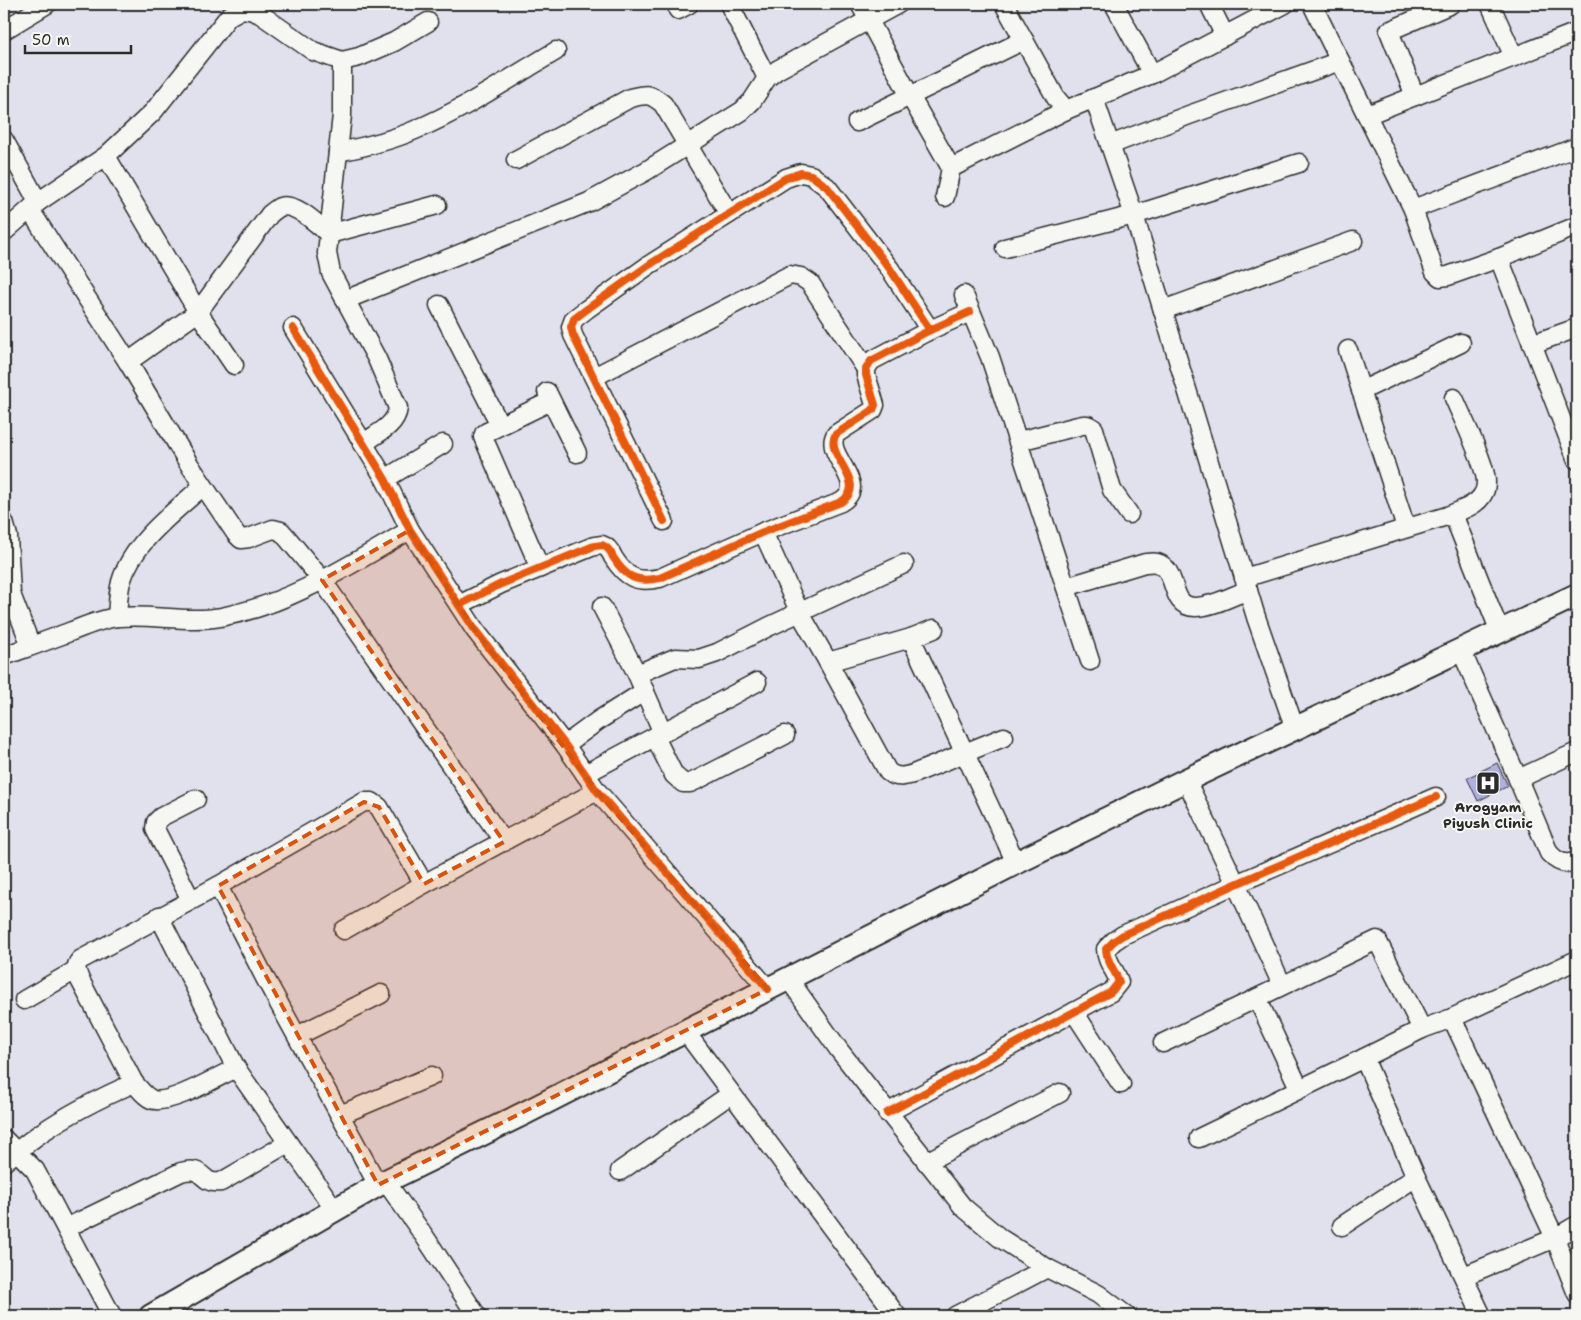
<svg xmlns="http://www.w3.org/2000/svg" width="1581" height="1320" font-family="'Shantell Sans',sans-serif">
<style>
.building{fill:#aeb0e1;stroke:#2b2b2b}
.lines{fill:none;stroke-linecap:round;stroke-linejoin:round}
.minor-casing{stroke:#2b2b2b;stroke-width:21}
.major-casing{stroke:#2b2b2b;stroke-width:26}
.minor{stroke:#f6f6f2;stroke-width:18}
.major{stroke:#f6f6f2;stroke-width:22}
.cycleway-casing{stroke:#f6f6f2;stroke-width:11}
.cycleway{stroke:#e8590c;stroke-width:8}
.marked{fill:#d5540f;fill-opacity:0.2;stroke:#d5540f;stroke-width:4;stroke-dasharray:10 6;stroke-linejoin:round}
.labels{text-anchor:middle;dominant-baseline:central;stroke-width:4;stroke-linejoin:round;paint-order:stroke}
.poi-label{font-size:14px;font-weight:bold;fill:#2b2b2b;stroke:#f6f6f2}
</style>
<rect width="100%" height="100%" fill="#e0e1ed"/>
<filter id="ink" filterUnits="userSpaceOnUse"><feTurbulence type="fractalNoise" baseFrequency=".02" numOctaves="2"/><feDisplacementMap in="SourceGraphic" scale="10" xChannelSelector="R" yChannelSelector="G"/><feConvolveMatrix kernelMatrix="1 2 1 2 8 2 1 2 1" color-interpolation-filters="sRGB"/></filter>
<g filter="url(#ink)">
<path class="building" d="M 1497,763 L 1508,786 L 1478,801 L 1467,778 Z"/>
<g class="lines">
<g class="minor-casing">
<g id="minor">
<path d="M 729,4 L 767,78"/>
<path d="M 860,4 L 910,96 L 951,168"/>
<path d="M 1004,4 L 1056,98 L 1066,110 L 1152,74 L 1285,4"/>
<path d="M 1114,4 L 1152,74"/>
<path d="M 1209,4 L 1225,36"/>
<path d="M 1312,4 L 1413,209 L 1432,264 L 1435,272 L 1440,277 L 1448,276 L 1499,258 L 1577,226"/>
<path d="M 1490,4 L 1514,57"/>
<path d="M 678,10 L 689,4"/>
<path d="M 4,30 L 47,4"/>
<path d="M 342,61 L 342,115 L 327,253 L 331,273 L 377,359 L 398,408 C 396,426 376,434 362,444"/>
<path d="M 1415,96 L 1389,31 L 1451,4"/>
<path d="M 1094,98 L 1134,215 L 1256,617 L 1295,729"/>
<path d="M 1367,115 L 1577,32"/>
<path d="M 857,122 L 1024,40"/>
<path d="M 4,140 L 38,202"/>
<path d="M 1110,145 L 1189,115 L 1340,61"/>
<path d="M 338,152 C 364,147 390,141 415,130 C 465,109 510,78 556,51"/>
<path d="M 106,156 L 198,312 L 234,365"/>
<path d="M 516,160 L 630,98 C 646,94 650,93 663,104 L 729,214"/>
<path d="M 945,197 L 951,168 L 1066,110"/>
<path d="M 1413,209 L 1577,147"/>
<path d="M 30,210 L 128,362 L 189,464 L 236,534 L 241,539 L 249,538 L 273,529 L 281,531 L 288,539 L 322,580 L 504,842"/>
<path d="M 4,232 L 38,202 L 106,156 L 153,112 L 229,16 L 242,9 L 250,10 L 260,14 L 313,51 L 342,61 L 359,57 L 394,42 L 428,22"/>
<path d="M 1005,248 L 1134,215 L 1299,163"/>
<path d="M 1499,258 L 1577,460"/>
<path d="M 964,295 L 990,357 L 1090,661"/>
<path d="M 345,300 L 589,202 L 646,171 L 742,111 L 752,101 L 767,78 L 777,70 L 898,4"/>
<path d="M 439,305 L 500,425"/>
<path d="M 1163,310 L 1353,241"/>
<path d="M 293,328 L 385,479 L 410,530 L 475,630 L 565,745 L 597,791 L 768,989"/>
<path d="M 1532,344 L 1577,328"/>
<path d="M 1348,350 L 1406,528"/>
<path d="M 128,362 L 198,312 L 270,214 C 273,212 277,208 280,207 C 296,202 318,225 329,234 L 437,205"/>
<path d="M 594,377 L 790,275 L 801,277 L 810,283 L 866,369"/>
<path d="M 1361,391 L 1461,343"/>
<path d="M 547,392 L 577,453"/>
<path d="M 1019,441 L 1078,426 C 1085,424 1088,424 1094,429 L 1112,490 L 1129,514"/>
<path d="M 385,479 L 443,444"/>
<path d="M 1453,514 L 1500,632"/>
<path d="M 664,521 L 573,335 L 571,327 L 574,319 L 587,309 L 649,265 L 786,178 L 801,173 L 811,175 L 827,187 L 890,269 L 930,330"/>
<path d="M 4,522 L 8,536 L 11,594 L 31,646"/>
<path d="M 763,532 L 800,613 L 828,662 L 888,772 C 897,778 903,777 913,774 L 1004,737"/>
<path d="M 540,568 L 483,437 L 484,434 L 487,432 L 551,401"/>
<path d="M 1244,578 L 1447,516 C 1459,511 1477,506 1483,494 C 1485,491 1486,485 1486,482 C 1486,465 1462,417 1454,398"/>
<path d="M 1066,587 L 1145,563 C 1149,563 1154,562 1157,563 C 1179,569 1168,607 1195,607 C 1212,607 1232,596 1248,590"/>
<path d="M 459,605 L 501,584 L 594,546 C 595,546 602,545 602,545 C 608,547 611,552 613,557 C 626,578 637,583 660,578 L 763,532 L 841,502 C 871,483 822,455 836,434 L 873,410 L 875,405 L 866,375 L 866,369 L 871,361 L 930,330 L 970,312"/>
<path d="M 602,607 L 637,674 L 663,733"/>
<path d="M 117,617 C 118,606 118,593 121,582 C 132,543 174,512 203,486"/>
<path d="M 911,638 L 1016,863"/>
<path d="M 1461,650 L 1518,779 L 1549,853 C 1557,862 1565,866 1577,861"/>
<path d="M 4,656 C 26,648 49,640 72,631 C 86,626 103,618 119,617 C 153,614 187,623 221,617 C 291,604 351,564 410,530"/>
<path d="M 828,662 L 911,638 L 934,629"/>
<path d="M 637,674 L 675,658 L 699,659 L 717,653 L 768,627 L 904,564"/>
<path d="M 655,737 L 674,775 L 683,783 L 690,783 L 699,779 L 785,735"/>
<path d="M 565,745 L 599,720 L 645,691"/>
<path d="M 585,774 L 757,682"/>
<path d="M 1518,779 L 1577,752"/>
<path d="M 1186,780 L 1236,884 L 1282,985"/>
<path d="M 218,886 L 265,978 L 378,1185"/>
<path d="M 191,900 L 155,829 L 156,822 L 161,817 L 196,799"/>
<path d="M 344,930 L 424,884 L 597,791"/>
<path d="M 788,978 L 839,1050 L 963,1207 L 1000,1238 L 1047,1268 L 1098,1294 L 1127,1316"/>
<path d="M 24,1000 L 76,970"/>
<path d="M 1074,1012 L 1121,1084"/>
<path d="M 1452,1018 L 1555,1238 L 1577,1294"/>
<path d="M 685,1031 L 897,1316"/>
<path d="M 297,1036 L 381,994"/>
<path d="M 1163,1043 L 1257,998"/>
<path d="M 1364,1058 L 1422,1029"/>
<path d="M 236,1068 L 335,1210"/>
<path d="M 134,1083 L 80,980 C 77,972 74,967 80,960 L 218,886 L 364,802 L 372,802 L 379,807 L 424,884"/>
<path d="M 1299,1088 L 1257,998 L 1377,940 L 1422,1029 L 1452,1018 L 1577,960"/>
<path d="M 887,1113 L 1111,992 L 1119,982 C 1116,971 1106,962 1106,949 L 1114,941 L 1123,935 L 1236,884 L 1436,797"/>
<path d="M 340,1115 L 432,1076"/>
<path d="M 1199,1138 L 1364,1058 L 1416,1177 L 1482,1316"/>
<path d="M 4,1139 L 35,1170 L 112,1316"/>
<path d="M 4,1162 C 16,1152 28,1142 41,1133 C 70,1113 102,1097 134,1083 C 139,1088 144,1096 151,1099 C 167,1107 219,1076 236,1068 L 159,916"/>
<path d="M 926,1162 L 1060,1093"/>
<path d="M 620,1171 L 731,1094"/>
<path d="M 386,1182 L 425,1237 L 477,1316"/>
<path d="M 1342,1226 L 1416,1177"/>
<path d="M 66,1228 L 181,1172 C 206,1165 199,1185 221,1182 L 288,1143"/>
<path d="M 1464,1276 L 1555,1238 L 1577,1225"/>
<path d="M 955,1316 L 1047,1268"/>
</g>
</g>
<g class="major-casing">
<path id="major" d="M 151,1316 L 378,1185 L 525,1113 L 768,989 L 1016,863 L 1186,780 L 1577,595"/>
</g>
<use href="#minor" class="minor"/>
<use href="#major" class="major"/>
<g class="cycleway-casing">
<g id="cycleway">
<path d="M 293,328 L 385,479 L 410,530 L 475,630 L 565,745 L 597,791 L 768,989"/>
<path d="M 664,521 L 573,335 L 571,327 L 574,319 L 587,309 L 649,265 L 786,178 L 801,173 L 811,175 L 827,187 L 890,269 L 930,330"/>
<path d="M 459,605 L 501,584 L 594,546 C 595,546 602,545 602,545 C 608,547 611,552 613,557 C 626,578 637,583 660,578 L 763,532 L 841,502 C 871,483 822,455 836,434 L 873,410 L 875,405 L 866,375 L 866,369 L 871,361 L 930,330 L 970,312"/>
<path d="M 887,1113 L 1111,992 L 1119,982 C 1116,971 1106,962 1106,949 L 1114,941 L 1123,935 L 1236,884 L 1436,797"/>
</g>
</g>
<use href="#cycleway" class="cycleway"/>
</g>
</g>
<path class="marked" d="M 410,530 L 475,630 L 597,791 L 768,989 L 378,1185 L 218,886 L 364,802 L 379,807 L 424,884 L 504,842 L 322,580 Z"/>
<defs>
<g id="hospital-square" transform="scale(1.25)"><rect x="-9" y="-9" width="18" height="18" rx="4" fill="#2b2b2b" stroke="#f6f6f2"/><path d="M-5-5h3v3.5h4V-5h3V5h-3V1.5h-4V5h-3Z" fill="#fff"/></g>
</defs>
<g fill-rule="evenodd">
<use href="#hospital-square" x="1488" y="783"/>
</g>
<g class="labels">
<g class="poi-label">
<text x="1488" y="807">Arogyam<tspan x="1488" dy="16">Piyush Clinic</tspan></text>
</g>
</g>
<rect width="1581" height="1320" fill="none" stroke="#f6f6f2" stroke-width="20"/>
<rect x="10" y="10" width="1561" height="1300" fill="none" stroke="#2b2b2b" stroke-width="2" filter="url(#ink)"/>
<path d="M25 45v8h106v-8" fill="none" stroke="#2b2b2b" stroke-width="2.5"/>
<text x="32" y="45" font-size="15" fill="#2b2b2b" stroke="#f6f6f2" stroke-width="4" paint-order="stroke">50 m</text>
</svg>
